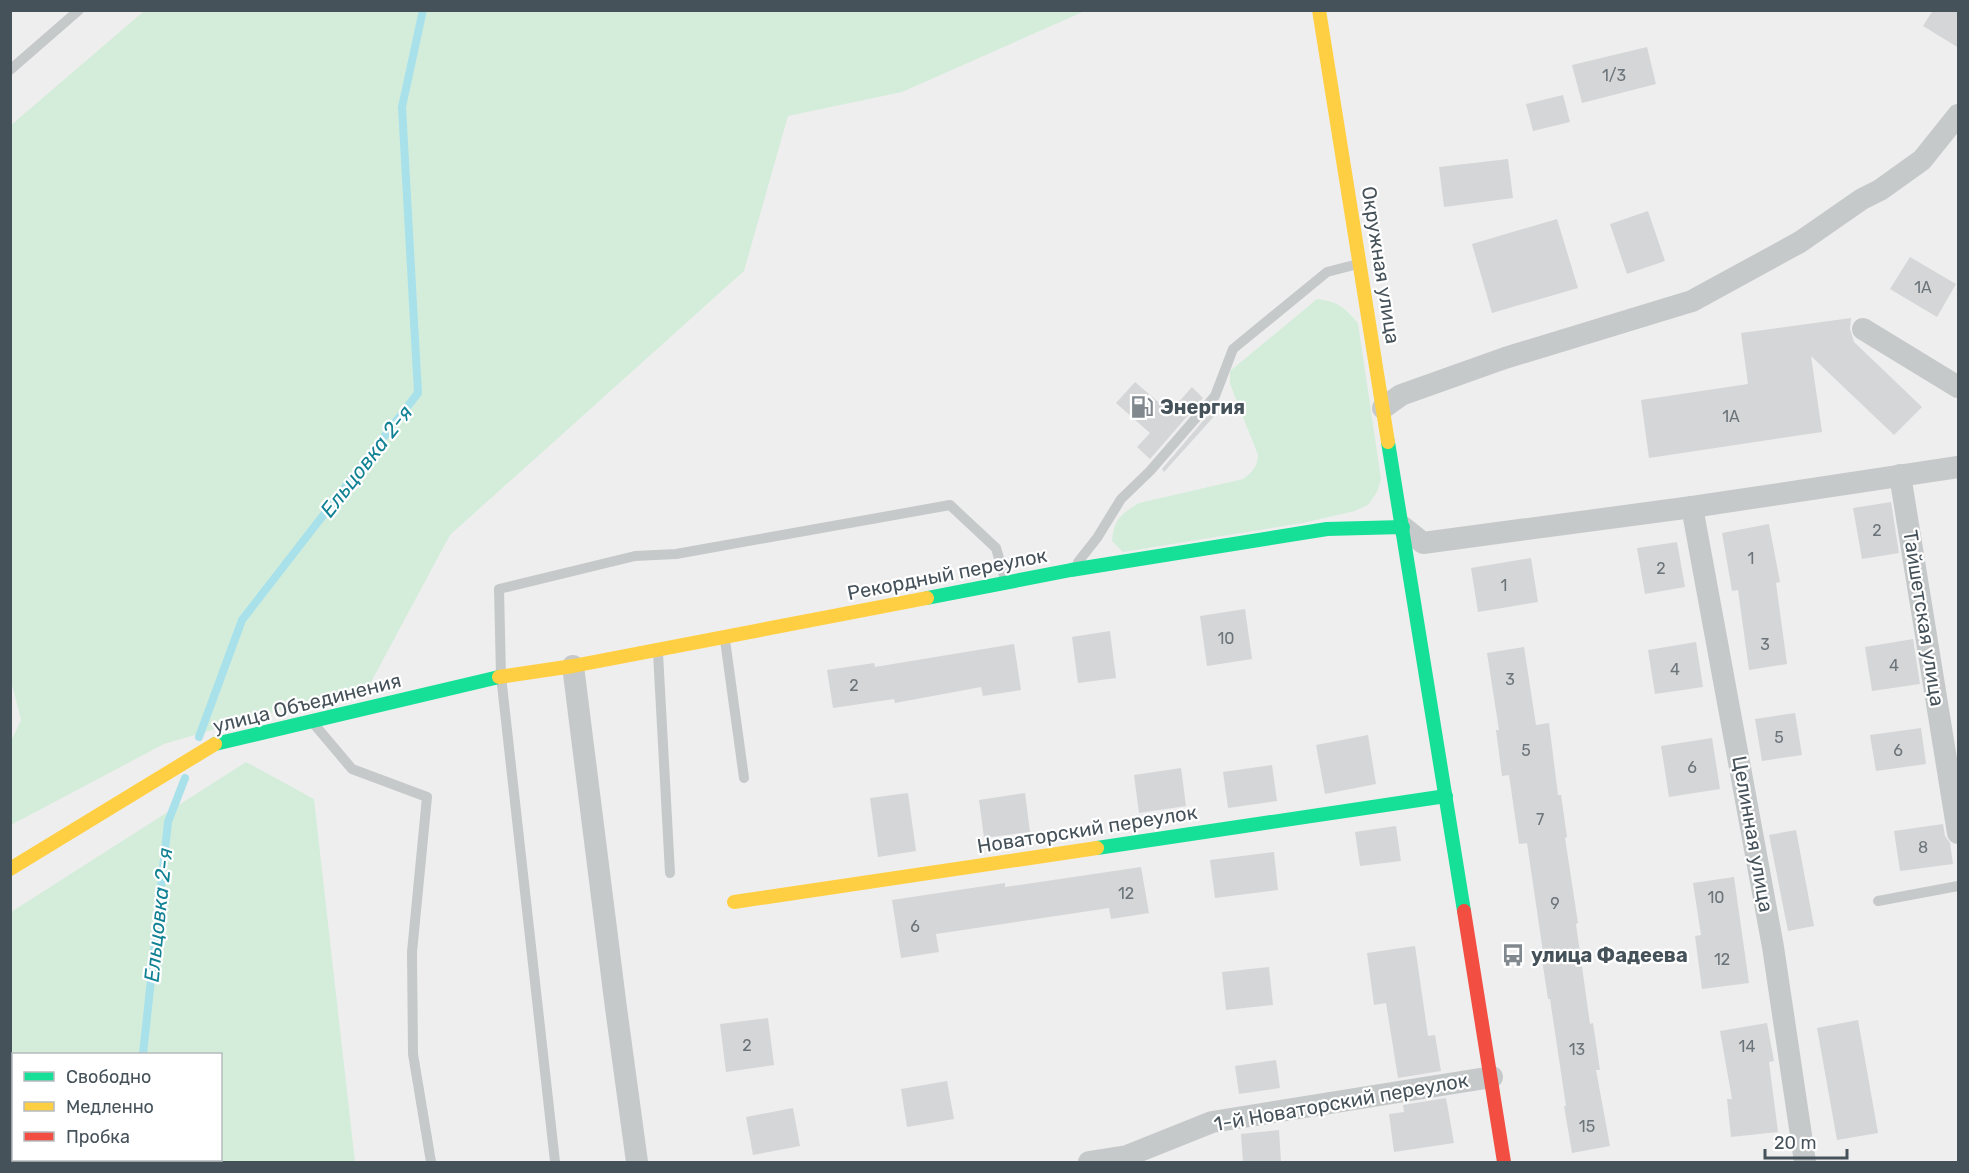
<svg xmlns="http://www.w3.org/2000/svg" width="1969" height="1173" font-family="Rubik,sans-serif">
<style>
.green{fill:#d4eddb;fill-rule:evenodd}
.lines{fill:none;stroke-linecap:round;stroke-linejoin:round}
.stream{stroke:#a9e1ea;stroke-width:8}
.building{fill:#d5d6d7}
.lane{stroke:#c6c9ca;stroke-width:10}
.street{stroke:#c6c9ca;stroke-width:22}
.fast{stroke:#16e098;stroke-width:14}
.slow{stroke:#ffcf43;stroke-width:14}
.jam{stroke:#f24e42;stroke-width:14}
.labels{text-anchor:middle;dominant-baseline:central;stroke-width:4.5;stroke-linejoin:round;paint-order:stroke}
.number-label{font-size:16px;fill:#6b747a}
.street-label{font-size:20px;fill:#46525a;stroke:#fff}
.poi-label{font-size:20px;font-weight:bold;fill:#46525a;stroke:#fff;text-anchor:start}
.water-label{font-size:21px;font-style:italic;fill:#118294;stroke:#fff}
</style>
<rect width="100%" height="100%" fill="#efeeee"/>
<g class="green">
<path d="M 144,11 L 1085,11 L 902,92 L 788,116 L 744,271 L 450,535 L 370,684 L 164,744 L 11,825 L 11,741 L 21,720 L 10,677 L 10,126 Z"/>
<path d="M 1317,299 C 1339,302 1344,307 1358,323 L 1381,479 L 1377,492 L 1368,505 L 1355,511 L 1303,523 L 1123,552 L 1112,541 C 1114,519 1121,514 1139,503 L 1243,479 C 1252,472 1257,468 1258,455 L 1230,384 L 1230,371 Z"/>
<path d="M 246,762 L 314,799 L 355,1162 L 11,1162 L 11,912 ZM 14,1054 L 220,1054 L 220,1160 L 14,1160 Z"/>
</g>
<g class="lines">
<g class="stream">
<path d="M 199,737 L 242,620 L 418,393 L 402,107 L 423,10"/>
<path d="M 143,1054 L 168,822 L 185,778"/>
<path d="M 132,1162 L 132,1160"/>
</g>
</g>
<g class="building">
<path d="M 1933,10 L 1959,10 L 1959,48 L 1923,26 Z"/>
<path d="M 1647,47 L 1656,84 L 1582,103 L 1572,65 Z"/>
<path d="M 1563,95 L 1570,122 L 1533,131 L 1526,104 Z"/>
<path d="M 1508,159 L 1513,198 L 1444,207 L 1439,167 Z"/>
<path d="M 1648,211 L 1665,261 L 1627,274 L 1610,224 Z"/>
<path d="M 1557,219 L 1578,288 L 1492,313 L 1472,244 Z"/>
<path d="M 1910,257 L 1956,284 L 1937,317 L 1890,289 Z"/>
<path d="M 1851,318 L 1850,329 L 1854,342 L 1922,407 L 1894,435 L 1811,356 L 1822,432 L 1649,458 L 1641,400 L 1748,384 L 1741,333 Z"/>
<path d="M 1135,382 L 1170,412 L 1192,387 L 1203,398 L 1150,459 L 1137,447 L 1150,433 L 1116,403 Z"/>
<path d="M 1214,408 L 1218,412 L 1164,472 L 1162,469 Z"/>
<path d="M 1891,502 L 1899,553 L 1862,559 L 1853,508 Z"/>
<path d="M 1769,524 L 1780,582 L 1776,583 L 1787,664 L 1749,670 L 1738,590 L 1732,591 L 1722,533 Z"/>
<path d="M 1677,542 L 1685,587 L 1645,594 L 1637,548 Z"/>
<path d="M 1531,558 L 1538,602 L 1478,612 L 1471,568 Z"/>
<path d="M 1245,609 L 1252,659 L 1207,666 L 1200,616 Z"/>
<path d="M 1110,631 L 1116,678 L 1078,683 L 1072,637 Z"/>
<path d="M 1913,639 L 1920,684 L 1872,691 L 1865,647 Z"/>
<path d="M 1696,642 L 1703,687 L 1655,694 L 1648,650 Z"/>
<path d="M 1014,644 L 1021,690 L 983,696 L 981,687 L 895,703 L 894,699 L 833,708 L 827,670 L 874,663 L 875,667 Z"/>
<path d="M 1524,647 L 1536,725 L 1549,723 L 1558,795 L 1561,795 L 1567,837 L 1565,838 L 1578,923 L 1576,924 L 1590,1024 L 1593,1023 L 1600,1070 L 1596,1070 L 1610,1146 L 1572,1153 L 1564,1106 L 1566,1106 L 1550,999 L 1548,999 L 1541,953 L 1543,952 L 1527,843 L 1519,844 L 1509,775 L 1502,776 L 1496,730 L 1499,730 L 1487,653 Z"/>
<path d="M 1795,713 L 1802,755 L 1762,761 L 1755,719 Z"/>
<path d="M 1921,728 L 1926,764 L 1876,771 L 1870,735 Z"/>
<path d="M 1368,735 L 1376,784 L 1325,794 L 1316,745 Z"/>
<path d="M 1712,738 L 1720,789 L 1669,797 L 1661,746 Z"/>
<path d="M 1272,765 L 1277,801 L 1228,808 L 1223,772 Z"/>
<path d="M 1181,768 L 1186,806 L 1139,813 L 1134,775 Z"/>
<path d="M 908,793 L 916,851 L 878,857 L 870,798 Z"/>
<path d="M 1025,793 L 1030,832 L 984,838 L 979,800 Z"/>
<path d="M 1943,824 L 1945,836 L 1950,843 L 1953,864 L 1900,871 L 1894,831 Z"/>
<path d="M 1396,826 L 1401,861 L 1360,866 L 1355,832 Z"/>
<path d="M 1796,830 L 1814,926 L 1788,931 L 1769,835 Z"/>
<path d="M 1274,852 L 1278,890 L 1215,898 L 1210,860 Z"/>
<path d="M 1141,867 L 1149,913 L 1111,919 L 1109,908 L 936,934 L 939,952 L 901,958 L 892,900 L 1005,883 L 1005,887 Z"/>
<path d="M 1734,877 L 1749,983 L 1702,989 L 1695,936 L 1701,935 L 1693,883 Z"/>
<path d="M 1415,946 L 1428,1036 L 1435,1035 L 1441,1071 L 1398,1078 L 1386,1003 L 1374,1005 L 1367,953 Z"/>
<path d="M 1269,967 L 1273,1005 L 1226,1010 L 1222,972 Z"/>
<path d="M 768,1018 L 774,1065 L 726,1072 L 720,1024 Z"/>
<path d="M 1858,1020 L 1878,1133 L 1837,1140 L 1817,1028 Z"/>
<path d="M 1767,1023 L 1774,1061 L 1769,1062 L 1778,1132 L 1731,1137 L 1727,1099 L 1732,1099 L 1720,1031 Z"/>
<path d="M 1276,1060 L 1280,1088 L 1239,1094 L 1235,1066 Z"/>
<path d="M 947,1081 L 954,1119 L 907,1127 L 901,1089 Z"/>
<path d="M 1446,1098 L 1454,1143 L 1394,1152 L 1389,1114 L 1404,1112 L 1403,1105 Z"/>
<path d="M 793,1108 L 800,1146 L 753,1155 L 746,1117 Z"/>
<path d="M 1279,1130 L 1281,1162 L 1243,1162 L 1241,1134 Z"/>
</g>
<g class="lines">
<g class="lane">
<path d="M 10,70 L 79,10"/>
<path d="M 1078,562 L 1097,538 L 1121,499 L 1150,471 L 1215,396 L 1233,349 L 1327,272 L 1358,264"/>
<path d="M 725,640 L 744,778"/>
<path d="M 658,653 L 670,873"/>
<path d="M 314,724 L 352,769 L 427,797 L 412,952 L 413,1054 L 431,1162"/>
<path d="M 1878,901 L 1958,886"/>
<path d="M 555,1162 L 501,676 L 499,589 L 635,556 L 676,554 L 950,505 L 996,548 L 1005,579"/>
</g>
<g class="street">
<path d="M 1863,329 L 1958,387"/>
<path d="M 1383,408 L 1401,395 L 1505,358 L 1692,301 L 1800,242 L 1862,199 L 1880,190 L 1922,160 L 1958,115"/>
<path d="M 1900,475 L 1958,833"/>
<path d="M 1692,507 L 1773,947 L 1805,1162"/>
<path d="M 1403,527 L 1423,543 L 1692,507 L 1958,467"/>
<path d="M 573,666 L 616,1008 L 637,1162"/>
<path d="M 1089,1162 L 1127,1156 L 1212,1122 L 1492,1077"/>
</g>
<g class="fast">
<path d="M 1388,442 L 1464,911"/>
<path d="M 927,598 L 1071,570 L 1327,529 L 1403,527"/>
<path d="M 215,744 L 499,677"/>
<path d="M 1097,848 L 1446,796"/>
</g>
<g class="slow">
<path d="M 1319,10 L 1388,442"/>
<path d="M 499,677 L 573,666 L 927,598"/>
<path d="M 10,869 L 215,744"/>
<path d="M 734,902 L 1097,848"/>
</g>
<path class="jam" d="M 1464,911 L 1504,1162"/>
</g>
<defs>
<g id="fuel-bare" transform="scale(1.8)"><path d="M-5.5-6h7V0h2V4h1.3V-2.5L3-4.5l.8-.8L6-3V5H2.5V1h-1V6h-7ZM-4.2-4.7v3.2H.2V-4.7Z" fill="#81898e" stroke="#fff" stroke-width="2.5" paint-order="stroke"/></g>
<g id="bus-bare" transform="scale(1.8)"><path d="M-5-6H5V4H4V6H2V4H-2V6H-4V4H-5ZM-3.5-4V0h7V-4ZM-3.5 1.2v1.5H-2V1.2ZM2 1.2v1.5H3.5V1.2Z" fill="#81898e" stroke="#fff" stroke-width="2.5" paint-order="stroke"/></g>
</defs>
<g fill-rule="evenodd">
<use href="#fuel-bare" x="1142" y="407"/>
<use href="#bus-bare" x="1513" y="955"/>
</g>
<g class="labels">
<g class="number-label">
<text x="1614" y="75">1/3</text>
<text x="1923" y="287">1А</text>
<text x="1731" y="416">1А</text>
<text x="1877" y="530">2</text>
<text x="1751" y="558">1</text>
<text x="1661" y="568">2</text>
<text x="1504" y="585">1</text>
<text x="1226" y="638">10</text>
<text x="1765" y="644">3</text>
<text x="1894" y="665">4</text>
<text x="1675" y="669">4</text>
<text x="1510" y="679">3</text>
<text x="854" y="685">2</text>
<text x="1779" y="737">5</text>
<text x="1526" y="750">5</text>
<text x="1898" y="750">6</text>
<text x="1692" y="767">6</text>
<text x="1540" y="819">7</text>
<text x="1923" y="847">8</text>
<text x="1126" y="893">12</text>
<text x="1716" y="897">10</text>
<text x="1555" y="903">9</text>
<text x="915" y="926">6</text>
<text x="1722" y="959">12</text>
<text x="747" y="1045">2</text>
<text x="1747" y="1046">14</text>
<text x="1577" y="1049">13</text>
<text x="1587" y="1126">15</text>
</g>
<g class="street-label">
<text transform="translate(1381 265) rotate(81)">Окружная улица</text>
<text transform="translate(947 574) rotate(-11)">Рекордный переулок</text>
<text transform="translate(1924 618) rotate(81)">Тайшетская улица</text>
<text transform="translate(307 703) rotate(-14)">улица Объединения</text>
<text transform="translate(1087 829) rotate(-9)">Новаторский переулок</text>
<text transform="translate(1753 834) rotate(80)">Целинная улица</text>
<text transform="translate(1341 1102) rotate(-10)">1-й Новаторский переулок</text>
</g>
<g class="poi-label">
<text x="1160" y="407">Энергия</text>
<text x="1531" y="955">улица Фадеева</text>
</g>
<g class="water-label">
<text transform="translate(366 461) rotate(-52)">Ельцовка 2-я</text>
<text transform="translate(158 915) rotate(-84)">Ельцовка 2-я</text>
</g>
</g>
<rect width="1969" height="1173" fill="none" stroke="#46525a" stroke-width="24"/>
<rect x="12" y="1053" width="210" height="108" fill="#ffffff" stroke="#b5babd" stroke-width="1.5"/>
<rect x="24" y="1072" width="30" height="9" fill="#16e098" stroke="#b5babd" stroke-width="1.5"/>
<text x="66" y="1083" font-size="18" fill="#46525a">Свободно</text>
<rect x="24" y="1102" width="30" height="9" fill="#ffcf43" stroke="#b5babd" stroke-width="1.5"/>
<text x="66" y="1113" font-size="18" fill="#46525a">Медленно</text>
<rect x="24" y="1132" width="30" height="9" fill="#f24e42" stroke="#b5babd" stroke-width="1.5"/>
<text x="66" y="1143" font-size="18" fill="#46525a">Пробка</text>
<path d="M1765 1149v9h82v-9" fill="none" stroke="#46525a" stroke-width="3"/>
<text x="1774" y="1149" font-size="18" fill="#46525a" stroke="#ffffff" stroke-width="4.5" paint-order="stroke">20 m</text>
</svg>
